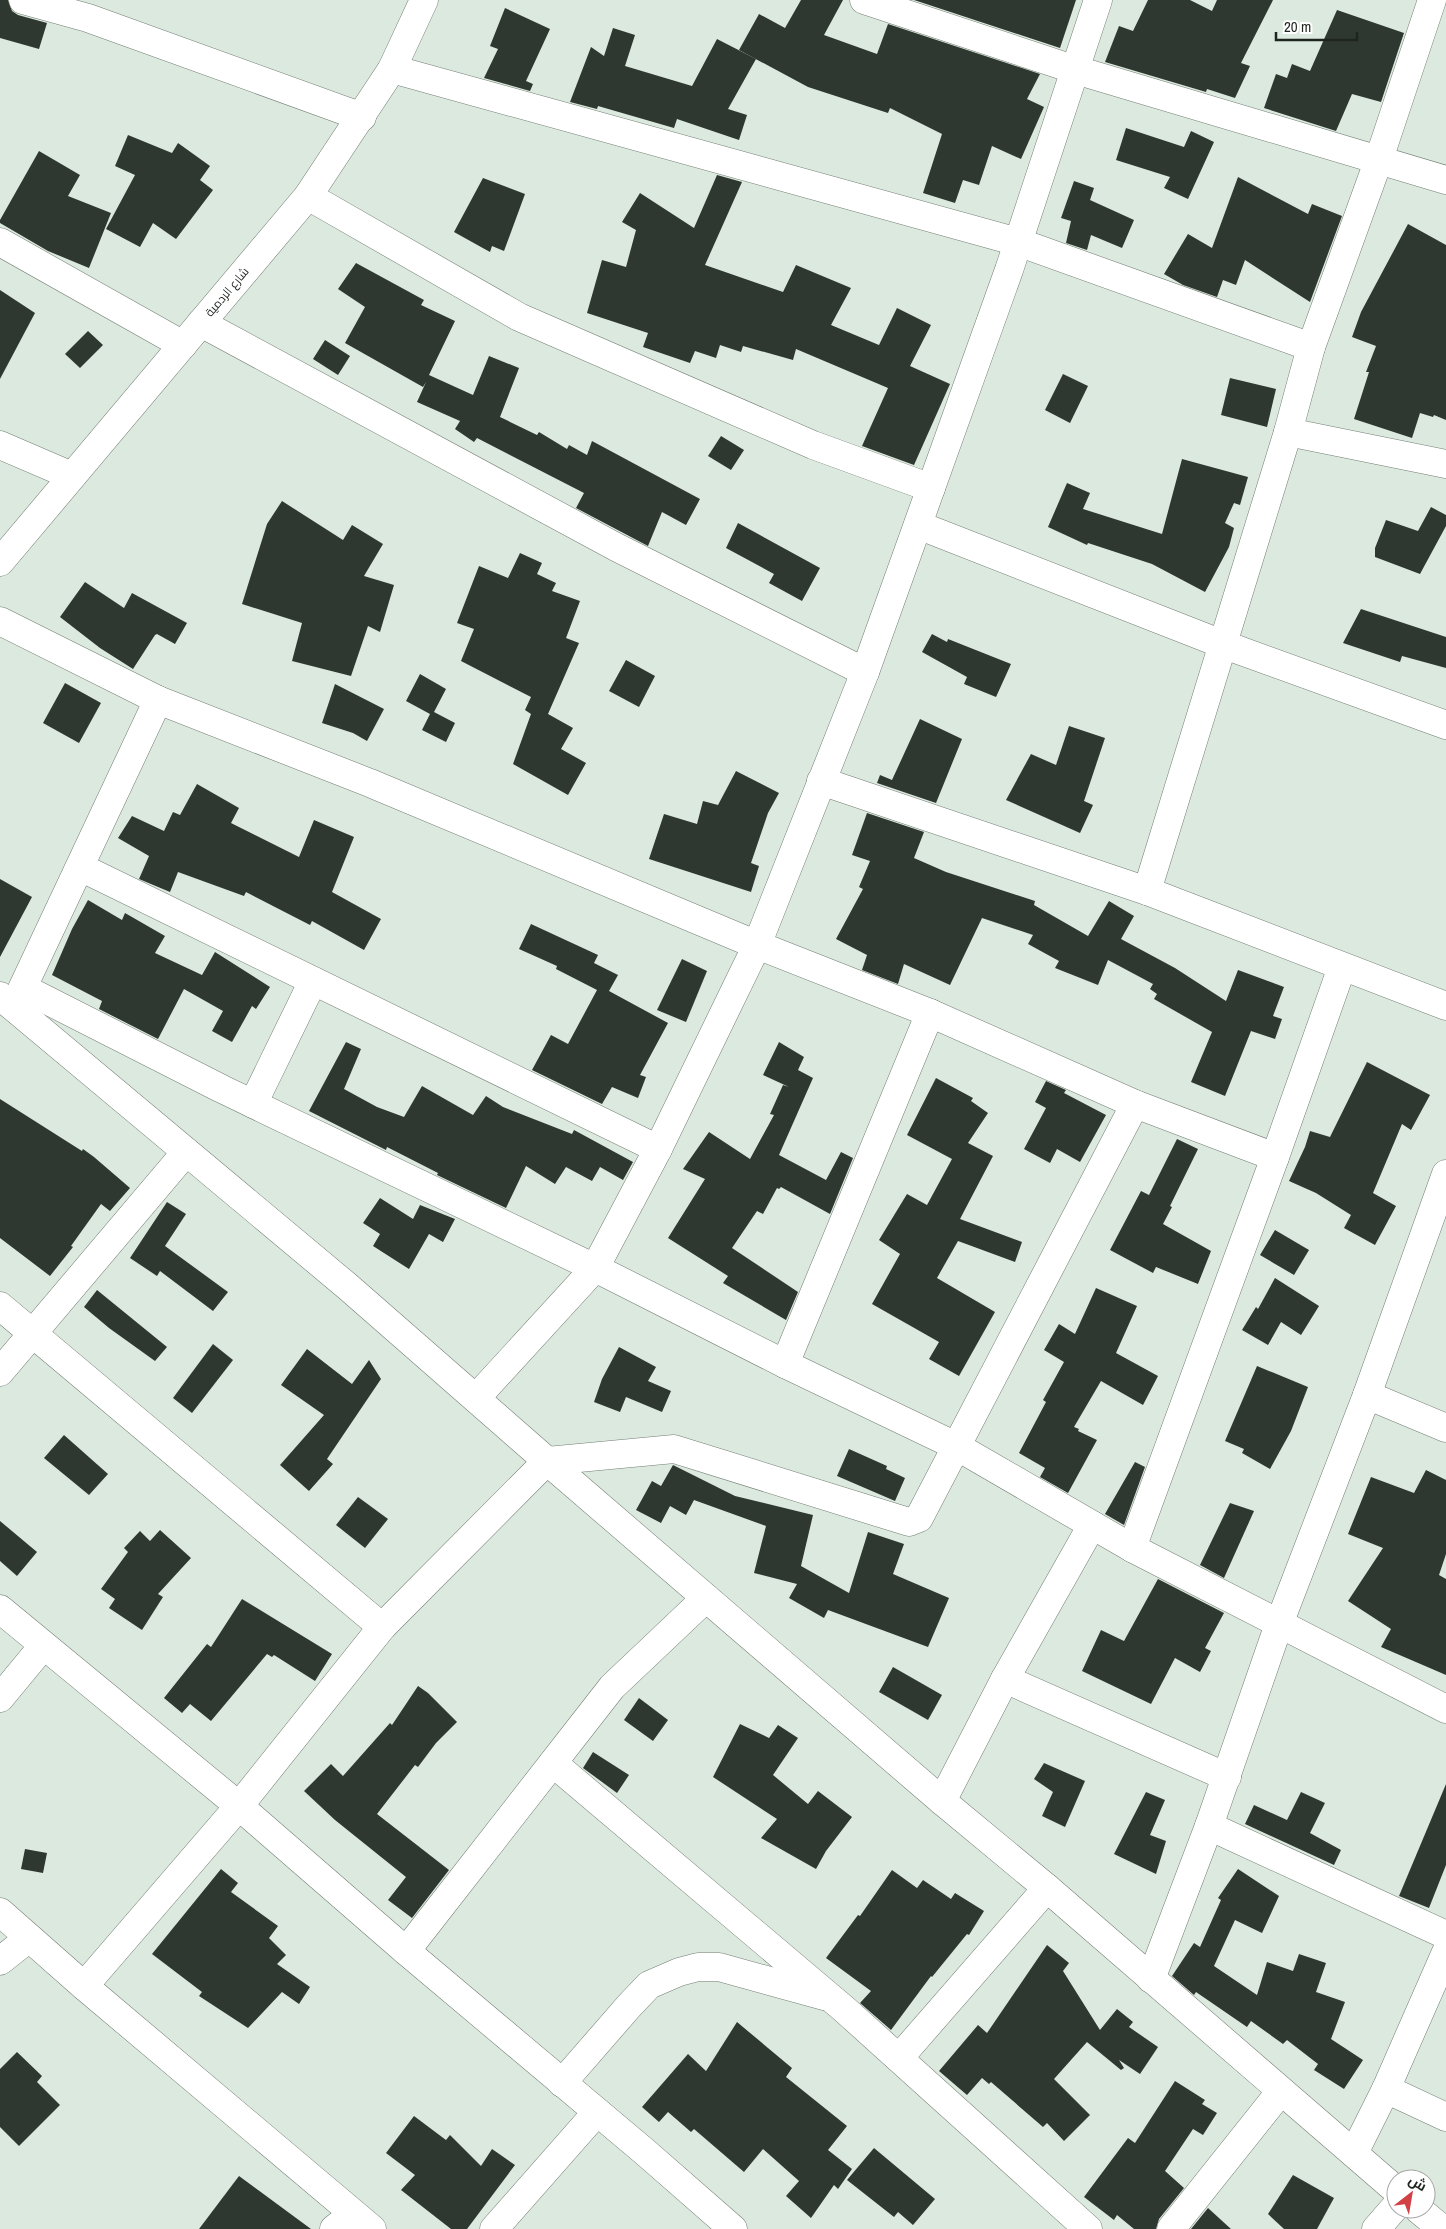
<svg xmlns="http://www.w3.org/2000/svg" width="1446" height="2229" font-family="'Archivo Narrow',Cairo,sans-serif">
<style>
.building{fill:#2f3830}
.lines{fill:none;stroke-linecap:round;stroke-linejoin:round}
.minor-casing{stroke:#737e75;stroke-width:29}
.minor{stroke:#fff;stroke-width:28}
.labels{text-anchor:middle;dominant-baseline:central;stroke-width:5;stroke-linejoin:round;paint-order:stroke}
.street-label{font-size:12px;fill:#1f2420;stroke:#fff}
</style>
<rect width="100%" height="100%" fill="#dce9de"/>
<g class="building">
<path d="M 0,0 L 8,0 L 12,11 L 18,15 L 47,23 L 39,49 L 0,38 Z"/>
<path d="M 801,0 L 843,0 L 824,35 L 877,54 L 888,24 L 1040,74 L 1027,99 L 1044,107 L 1021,159 L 992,146 L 979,185 L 963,180 L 955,203 L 923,193 L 942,134 L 890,108 L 888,113 L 808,87 L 739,50 L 759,14 L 785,28 Z"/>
<path d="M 914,0 L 1076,0 L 1060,48 Z"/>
<path d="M 1148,0 L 1190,0 L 1212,11 L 1217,0 L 1273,0 L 1241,63 L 1250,66 L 1235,98 L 1207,89 L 1206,92 L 1105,62 L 1119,26 L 1133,31 Z"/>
<path d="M 505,8 L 550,29 L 526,81 L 533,84 L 530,91 L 484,78 L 498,49 L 490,46 Z"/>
<path d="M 1337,10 L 1404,33 L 1381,102 L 1352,94 L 1336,131 L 1264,108 L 1276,74 L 1287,78 L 1292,64 L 1310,71 Z"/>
<path d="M 613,28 L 635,35 L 625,66 L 692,86 L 717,39 L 756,59 L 728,109 L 747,115 L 739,140 L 677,119 L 674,128 L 598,106 L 597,109 L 570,102 L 591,47 L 604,56 Z"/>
<path d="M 1126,128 L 1184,147 L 1191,131 L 1214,142 L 1188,199 L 1164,188 L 1170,177 L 1116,160 Z"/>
<path d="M 128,135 L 172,153 L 178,143 L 210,166 L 200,180 L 213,190 L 176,239 L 153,223 L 140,247 L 106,229 L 135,175 L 115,166 Z"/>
<path d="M 39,151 L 80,175 L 68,196 L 111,213 L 89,268 L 48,251 L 0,223 L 0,220 Z"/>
<path d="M 717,175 L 742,182 L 705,265 L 783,292 L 796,265 L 851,288 L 831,325 L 879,345 L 897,308 L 931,325 L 910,366 L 950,384 L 914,465 L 862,446 L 888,388 L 796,349 L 793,360 L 743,346 L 741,352 L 720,345 L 716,358 L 695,351 L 690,363 L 643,347 L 648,333 L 587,313 L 602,260 L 626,267 L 636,230 L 622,222 L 640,193 L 694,228 Z"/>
<path d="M 1238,177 L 1308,214 L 1312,204 L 1342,216 L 1310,302 L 1245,260 L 1236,285 L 1223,280 L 1217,297 L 1183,285 L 1164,274 L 1188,234 L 1212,248 Z"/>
<path d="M 483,178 L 525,194 L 504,251 L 492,246 L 490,252 L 454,232 Z"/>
<path d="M 1074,181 L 1094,188 L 1090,200 L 1134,220 L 1122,248 L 1091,235 L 1087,250 L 1066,243 L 1071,221 L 1061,218 Z"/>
<path d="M 1408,224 L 1446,245 L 1446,420 L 1434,415 L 1433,417 L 1420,413 L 1412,438 L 1354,419 L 1369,372 L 1366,372 L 1376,346 L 1352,337 L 1361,312 Z"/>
<path d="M 356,263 L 424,300 L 421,305 L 455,321 L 429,375 L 473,395 L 489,356 L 519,368 L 500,417 L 537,435 L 539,432 L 567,449 L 569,445 L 587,455 L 592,441 L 700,499 L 686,525 L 662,512 L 648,546 L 576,508 L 584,493 L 477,438 L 474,442 L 455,429 L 460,421 L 417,402 L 426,382 L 423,387 L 345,343 L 365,307 L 338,289 Z"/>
<path d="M 0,290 L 35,313 L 0,379 Z"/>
<path d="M 88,331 L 103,345 L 80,368 L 65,354 Z"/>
<path d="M 325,340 L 350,356 L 338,375 L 313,359 Z"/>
<path d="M 1063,374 L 1088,386 L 1070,423 L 1045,410 Z"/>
<path d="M 1230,378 L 1276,389 L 1267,427 L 1221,415 Z"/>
<path d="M 721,436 L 744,450 L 731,470 L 708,456 Z"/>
<path d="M 1182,459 L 1248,477 L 1240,505 L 1234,503 L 1225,523 L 1234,528 L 1229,547 L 1205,592 L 1152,564 L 1088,543 L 1087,545 L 1048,527 L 1067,483 L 1090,493 L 1083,509 L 1162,534 Z"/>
<path d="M 282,501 L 343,540 L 352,525 L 383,544 L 364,576 L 394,585 L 380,632 L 368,626 L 351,676 L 292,661 L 302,623 L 242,604 L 267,524 Z"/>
<path d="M 1431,507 L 1446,515 L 1446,526 L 1420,574 L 1375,557 L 1375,548 L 1386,520 L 1418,531 Z"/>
<path d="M 738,523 L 820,568 L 802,601 L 769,583 L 774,574 L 726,548 Z"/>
<path d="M 520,553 L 542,563 L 537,574 L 556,583 L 552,591 L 580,601 L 566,638 L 579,643 L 548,714 L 573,728 L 561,749 L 586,763 L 568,795 L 513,764 L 531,714 L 525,710 L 531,697 L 461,661 L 474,629 L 457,623 L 479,566 L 508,578 Z"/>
<path d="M 85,582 L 124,608 L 132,593 L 187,623 L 175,644 L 157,634 L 155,635 L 133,669 L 100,648 L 60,617 Z"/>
<path d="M 1361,609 L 1446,637 L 1446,668 L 1402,656 L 1400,662 L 1343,643 Z"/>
<path d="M 932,634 L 947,642 L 948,639 L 1011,664 L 996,697 L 964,684 L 967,677 L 922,652 Z"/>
<path d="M 626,660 L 655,676 L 639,707 L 609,691 Z"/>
<path d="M 420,674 L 446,689 L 434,712 L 455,723 L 446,742 L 422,730 L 430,714 L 406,701 Z"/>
<path d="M 65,683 L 101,703 L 79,743 L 43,723 Z"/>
<path d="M 335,684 L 384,709 L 367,741 L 353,733 L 322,723 Z"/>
<path d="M 920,719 L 962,739 L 936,803 L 877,783 L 880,775 L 892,780 Z"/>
<path d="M 1069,726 L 1105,738 L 1084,801 L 1093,805 L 1080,833 L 1006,800 L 1031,754 L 1056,765 Z"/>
<path d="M 736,771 L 779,793 L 768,813 L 751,863 L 759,866 L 751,892 L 649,859 L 664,814 L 697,824 L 703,801 L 718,805 Z"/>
<path d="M 197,784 L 239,808 L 231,823 L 299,857 L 314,820 L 354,837 L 332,892 L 381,919 L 364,950 L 312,921 L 310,925 L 246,892 L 244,896 L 178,872 L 170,892 L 139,879 L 149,856 L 118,838 L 132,816 L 164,831 L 173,812 L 180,815 Z"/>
<path d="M 867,813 L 924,832 L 914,858 L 946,872 L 1035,901 L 1034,905 L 1088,936 L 1109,901 L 1134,916 L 1121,939 L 1175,968 L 1226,1001 L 1238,970 L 1284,987 L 1273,1016 L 1282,1019 L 1275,1039 L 1251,1031 L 1225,1096 L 1191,1082 L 1212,1032 L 1154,999 L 1157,994 L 1150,989 L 1153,984 L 1108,960 L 1098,985 L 1055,968 L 1059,961 L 1028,944 L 1033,935 L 982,918 L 950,985 L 904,964 L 898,984 L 862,970 L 867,955 L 836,939 L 863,889 L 859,887 L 870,861 L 852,855 Z"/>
<path d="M 0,879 L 32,897 L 0,957 Z"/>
<path d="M 88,900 L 122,920 L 125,913 L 165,936 L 155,953 L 202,975 L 215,952 L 270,987 L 256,1009 L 252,1006 L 232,1042 L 212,1031 L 223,1011 L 184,989 L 158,1039 L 99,1009 L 102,1001 L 52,975 L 72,929 Z"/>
<path d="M 531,924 L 598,955 L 594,963 L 618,975 L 609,991 L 668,1023 L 640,1075 L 646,1077 L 638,1098 L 612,1087 L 602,1104 L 532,1070 L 551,1035 L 568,1044 L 597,990 L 556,969 L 557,966 L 519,949 Z"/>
<path d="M 682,959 L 707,971 L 686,1022 L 657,1010 Z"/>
<path d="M 346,1042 L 361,1049 L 344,1089 L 377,1107 L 404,1117 L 422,1086 L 473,1115 L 486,1096 L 503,1107 L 572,1134 L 574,1130 L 633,1162 L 623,1180 L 600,1167 L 592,1181 L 566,1167 L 555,1184 L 526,1166 L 506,1208 L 437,1175 L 438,1173 L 387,1147 L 386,1150 L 309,1111 Z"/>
<path d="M 779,1042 L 804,1057 L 798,1070 L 813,1078 L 779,1155 L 826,1180 L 841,1152 L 853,1158 L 830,1214 L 781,1187 L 779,1189 L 777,1188 L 763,1214 L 757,1211 L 732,1248 L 798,1292 L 786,1320 L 723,1283 L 728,1276 L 668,1238 L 705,1179 L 683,1169 L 709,1132 L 750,1159 L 774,1115 L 770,1114 L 783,1085 L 789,1087 L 763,1075 Z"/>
<path d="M 1367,1062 L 1430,1095 L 1411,1130 L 1402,1124 L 1373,1193 L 1396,1206 L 1375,1245 L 1344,1228 L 1351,1215 L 1316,1193 L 1289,1181 L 1305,1147 L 1310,1131 L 1330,1137 Z"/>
<path d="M 936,1078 L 973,1098 L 971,1101 L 988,1113 L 968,1143 L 993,1156 L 960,1219 L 1022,1242 L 1015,1262 L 958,1241 L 937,1278 L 995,1312 L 959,1376 L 929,1359 L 939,1342 L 872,1304 L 900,1254 L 879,1240 L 907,1194 L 927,1205 L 952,1159 L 907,1135 Z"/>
<path d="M 1046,1081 L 1066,1090 L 1064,1093 L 1106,1115 L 1080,1162 L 1057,1149 L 1050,1163 L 1024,1149 L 1046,1108 L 1035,1102 Z"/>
<path d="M 0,1099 L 82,1151 L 83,1149 L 94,1157 L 130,1188 L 110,1211 L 101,1204 L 71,1246 L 73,1247 L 50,1276 L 0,1238 Z"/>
<path d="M 1177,1139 L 1198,1149 L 1170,1206 L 1172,1207 L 1163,1224 L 1211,1251 L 1198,1284 L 1156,1267 L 1153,1273 L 1110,1250 L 1141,1191 L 1149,1195 Z"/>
<path d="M 380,1198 L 413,1219 L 420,1205 L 455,1219 L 443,1242 L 429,1234 L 409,1269 L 373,1246 L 380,1234 L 363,1223 Z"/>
<path d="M 167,1202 L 186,1214 L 165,1246 L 228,1292 L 213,1311 L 160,1271 L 157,1276 L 130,1258 Z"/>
<path d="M 1275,1230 L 1309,1250 L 1294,1275 L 1260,1255 Z"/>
<path d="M 1275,1278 L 1319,1306 L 1301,1335 L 1281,1322 L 1268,1345 L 1242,1330 L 1256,1307 L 1258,1309 Z"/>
<path d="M 1096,1288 L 1137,1306 L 1116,1353 L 1158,1376 L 1143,1405 L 1101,1381 L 1074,1427 L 1079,1429 L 1078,1431 L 1097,1440 L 1068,1493 L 1040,1477 L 1045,1468 L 1019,1453 L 1046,1402 L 1043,1400 L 1064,1362 L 1044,1350 L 1059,1324 L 1075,1334 Z"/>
<path d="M 97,1290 L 167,1347 L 155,1361 L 109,1328 L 84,1307 Z"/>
<path d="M 213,1344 L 233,1360 L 192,1413 L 173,1398 Z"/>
<path d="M 619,1347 L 656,1367 L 648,1381 L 671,1391 L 662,1412 L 626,1397 L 620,1412 L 594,1402 L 602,1379 Z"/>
<path d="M 307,1349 L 352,1384 L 369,1360 L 381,1379 L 327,1459 L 333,1464 L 309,1491 L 280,1465 L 324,1415 L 281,1385 Z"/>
<path d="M 1257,1366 L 1308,1387 L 1291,1431 L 1270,1469 L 1242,1453 L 1244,1449 L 1225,1441 Z"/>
<path d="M 64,1435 L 108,1474 L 89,1495 L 44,1458 Z"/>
<path d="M 849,1449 L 887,1466 L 886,1469 L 905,1478 L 895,1501 L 837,1476 Z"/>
<path d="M 1135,1462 L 1145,1467 L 1124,1525 L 1105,1514 Z"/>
<path d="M 673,1465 L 735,1496 L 813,1515 L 801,1566 L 849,1593 L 868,1532 L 904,1544 L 893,1574 L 949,1598 L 928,1647 L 828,1610 L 824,1618 L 789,1598 L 797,1584 L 754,1573 L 766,1526 L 694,1500 L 686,1515 L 670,1506 L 661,1523 L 636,1510 L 652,1481 L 661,1486 Z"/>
<path d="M 1426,1470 L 1446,1480 L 1446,1554 L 1439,1575 L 1446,1579 L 1446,1675 L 1381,1647 L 1391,1629 L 1348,1601 L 1383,1548 L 1348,1534 L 1371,1477 L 1414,1493 Z"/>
<path d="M 358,1497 L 388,1519 L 365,1548 L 336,1525 Z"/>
<path d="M 1230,1503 L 1254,1511 L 1224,1578 L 1200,1565 Z"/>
<path d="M 0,1521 L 37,1552 L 17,1576 L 0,1561 Z"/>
<path d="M 160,1530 L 191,1558 L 158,1594 L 163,1597 L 142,1630 L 109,1608 L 115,1599 L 101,1589 L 128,1552 L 124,1548 L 140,1531 L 150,1541 Z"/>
<path d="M 1158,1579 L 1224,1613 L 1205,1648 L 1211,1651 L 1200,1672 L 1175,1658 L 1151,1704 L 1082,1671 L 1101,1630 L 1124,1641 Z"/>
<path d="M 242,1599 L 332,1654 L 315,1681 L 274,1655 L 272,1657 L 267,1654 L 211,1721 L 190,1704 L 182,1713 L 164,1698 L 207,1644 L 211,1647 Z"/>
<path d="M 893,1667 L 942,1695 L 928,1720 L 879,1692 Z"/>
<path d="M 418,1686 L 428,1693 L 457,1722 L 436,1743 L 418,1767 L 415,1765 L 377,1814 L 449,1870 L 412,1918 L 388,1900 L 406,1877 L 335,1820 L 304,1791 L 331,1764 L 343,1776 L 390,1723 L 392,1725 Z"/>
<path d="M 639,1698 L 668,1720 L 653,1741 L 624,1720 Z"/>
<path d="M 740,1724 L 769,1738 L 778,1725 L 798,1738 L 773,1775 L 808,1804 L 818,1791 L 852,1817 L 826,1851 L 816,1869 L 761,1838 L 777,1819 L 713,1777 Z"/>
<path d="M 593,1752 L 629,1775 L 617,1793 L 583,1768 Z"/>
<path d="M 1044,1763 L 1085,1781 L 1065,1827 L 1042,1816 L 1053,1792 L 1034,1779 Z"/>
<path d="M 1446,1784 L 1446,1865 L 1429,1908 L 1399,1896 Z"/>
<path d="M 1146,1792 L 1165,1800 L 1150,1835 L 1166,1841 L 1156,1874 L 1114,1854 Z"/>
<path d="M 1301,1792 L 1325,1803 L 1310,1833 L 1341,1850 L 1334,1865 L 1245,1824 L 1254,1805 L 1287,1820 Z"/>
<path d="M 25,1849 L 47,1853 L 43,1873 L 21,1869 Z"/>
<path d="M 221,1869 L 238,1883 L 231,1892 L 278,1926 L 269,1938 L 286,1955 L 277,1964 L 310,1987 L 299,2004 L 282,1992 L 248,2028 L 199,1996 L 202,1992 L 152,1954 Z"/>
<path d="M 1238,1869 L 1279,1896 L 1262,1933 L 1235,1920 L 1214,1966 L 1257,1995 L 1267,1962 L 1293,1971 L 1299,1954 L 1326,1963 L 1316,1992 L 1345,2002 L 1331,2039 L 1363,2060 L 1344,2089 L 1314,2070 L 1318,2064 L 1287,2040 L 1283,2044 L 1251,2021 L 1247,2027 L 1196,1992 L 1194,1995 L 1172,1976 L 1194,1943 L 1200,1947 L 1221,1900 L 1218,1898 Z"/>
<path d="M 892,1870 L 917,1888 L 923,1880 L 951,1899 L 955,1893 L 984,1911 L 969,1935 L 967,1934 L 932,1977 L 931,1976 L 891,2030 L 860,2003 L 871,1991 L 826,1958 L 858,1915 L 860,1916 Z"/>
<path d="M 1047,1945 L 1069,1963 L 1063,1971 L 1100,2030 L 1117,2009 L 1133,2022 L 1129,2027 L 1158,2047 L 1140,2074 L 1119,2060 L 1124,2068 L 1121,2070 L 1087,2042 L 1054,2079 L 1090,2115 L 1064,2141 L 1047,2123 L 1043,2127 L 991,2082 L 989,2084 L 982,2078 L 967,2095 L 939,2071 L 978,2025 L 987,2033 Z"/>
<path d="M 737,2022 L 792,2068 L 786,2077 L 847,2126 L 828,2150 L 852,2169 L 838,2189 L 834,2185 L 811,2218 L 786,2196 L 799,2181 L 763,2149 L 744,2172 L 694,2129 L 691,2132 L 668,2112 L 659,2122 L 642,2107 L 688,2054 L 706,2071 Z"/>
<path d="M 17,2052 L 42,2076 L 37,2082 L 60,2105 L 19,2146 L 0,2127 L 0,2069 Z"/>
<path d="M 1175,2081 L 1205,2100 L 1202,2104 L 1217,2113 L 1203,2135 L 1193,2129 L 1165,2171 L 1184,2188 L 1159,2219 L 1156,2229 L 1134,2229 L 1117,2215 L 1114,2220 L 1084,2197 L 1128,2138 L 1135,2143 Z"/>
<path d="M 414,2116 L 446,2140 L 450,2135 L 481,2166 L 492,2149 L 515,2165 L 467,2229 L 451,2229 L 401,2190 L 415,2175 L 386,2153 Z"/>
<path d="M 874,2148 L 935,2199 L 913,2225 L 898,2212 L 894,2217 L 847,2180 Z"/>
<path d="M 1293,2175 L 1334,2198 L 1317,2229 L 1284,2229 L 1268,2214 Z"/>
<path d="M 239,2176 L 311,2229 L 199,2229 Z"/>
<path d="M 1208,2208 L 1231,2229 L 1191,2229 Z"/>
</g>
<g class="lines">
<g class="minor-casing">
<g id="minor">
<path d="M 23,0 L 88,18 L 362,117"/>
<path d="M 864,0 L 1076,70 L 1446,180"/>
<path d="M 392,69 L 1018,242 L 1311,347"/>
<path d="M 308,196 L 519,317 L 813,445 L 931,488"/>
<path d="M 0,242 L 183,345"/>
<path d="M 201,323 L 616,547 L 865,672"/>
<path d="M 1288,432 L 1446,464"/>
<path d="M 0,445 L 72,476"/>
<path d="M 918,525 L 1222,644 L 1446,725"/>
<path d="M 0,562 L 308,196 L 392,69 L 424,0"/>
<path d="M 0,621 L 158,700 L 370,783 L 757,945 L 930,1013 L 1135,1104 L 1275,1157"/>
<path d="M 821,781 L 1147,891 L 1446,1006"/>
<path d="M 80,867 L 658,1149"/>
<path d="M 1147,891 L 1288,432 L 1311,347 L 1379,159 L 1432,0"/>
<path d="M 23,988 L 222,1089 L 595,1268 L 785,1364 L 956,1446 L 1132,1548 L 1446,1709"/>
<path d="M 0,996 L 347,1286 L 547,1461 L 942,1801 L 1047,1888 L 1396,2190"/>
<path d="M 15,1004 L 158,700"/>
<path d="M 253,1104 L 313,981"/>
<path d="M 0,1306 L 382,1627"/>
<path d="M 785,1364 L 930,1013"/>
<path d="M 0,1372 L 186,1152"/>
<path d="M 1367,1395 L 1446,1428"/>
<path d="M 476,1398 L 595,1268 L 658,1149 L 757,945 L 865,672 L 1009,270 L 1098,0"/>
<path d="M 1132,1548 L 1275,1157 L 1342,967"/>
<path d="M 0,1609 L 239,1806 L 406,1951 L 645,2152 L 733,2229"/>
<path d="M 1005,1679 L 1227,1777"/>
<path d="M 0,1698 L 43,1646"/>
<path d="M 553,1763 L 844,2009 L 1088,2229"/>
<path d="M 942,1801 L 1005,1679 L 1092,1525"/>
<path d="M 1209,1826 L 1446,1935"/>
<path d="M 0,1912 L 84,1986 L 372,2229"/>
<path d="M 406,1951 L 612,1687 L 706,1598"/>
<path d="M 0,1961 L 29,1938"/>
<path d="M 1151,1979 L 1209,1826 L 1279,1624 L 1367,1395 L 1446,1174"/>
<path d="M 84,1986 L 239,1806 L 382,1627 L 547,1461 L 674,1449 L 909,1522 L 919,1518 L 1135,1104"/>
<path d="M 899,2058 L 1047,1888"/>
<path d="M 562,2083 L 629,2006 L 649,1985 L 679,1972 L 698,1967 L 719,1967 L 824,1996"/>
<path d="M 1386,2089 L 1446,2117"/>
<path d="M 1354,2153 L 1386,2089 L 1446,1952"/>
<path d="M 1418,2209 L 1442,2229"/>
<path d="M 334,2229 L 353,2214"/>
<path d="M 494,2229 L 597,2112"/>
<path d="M 1171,2229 L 1281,2091"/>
<path d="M 1376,2229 L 1396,2206"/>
</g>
</g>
<use href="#minor" class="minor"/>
</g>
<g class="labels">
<g class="street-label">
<text transform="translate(227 292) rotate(-50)">شارع الردمية</text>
</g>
</g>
<g transform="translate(1411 2194) rotate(31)"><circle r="24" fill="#ffffff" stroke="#a5a7a6"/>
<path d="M0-4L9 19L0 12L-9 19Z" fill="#d14146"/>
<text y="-8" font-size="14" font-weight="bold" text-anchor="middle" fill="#1f2420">ش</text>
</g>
<path d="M1276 32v8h81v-8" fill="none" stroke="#1f2420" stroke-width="2.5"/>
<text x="1284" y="32" font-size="15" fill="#1f2420" stroke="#ffffff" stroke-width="4" paint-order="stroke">20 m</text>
</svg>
